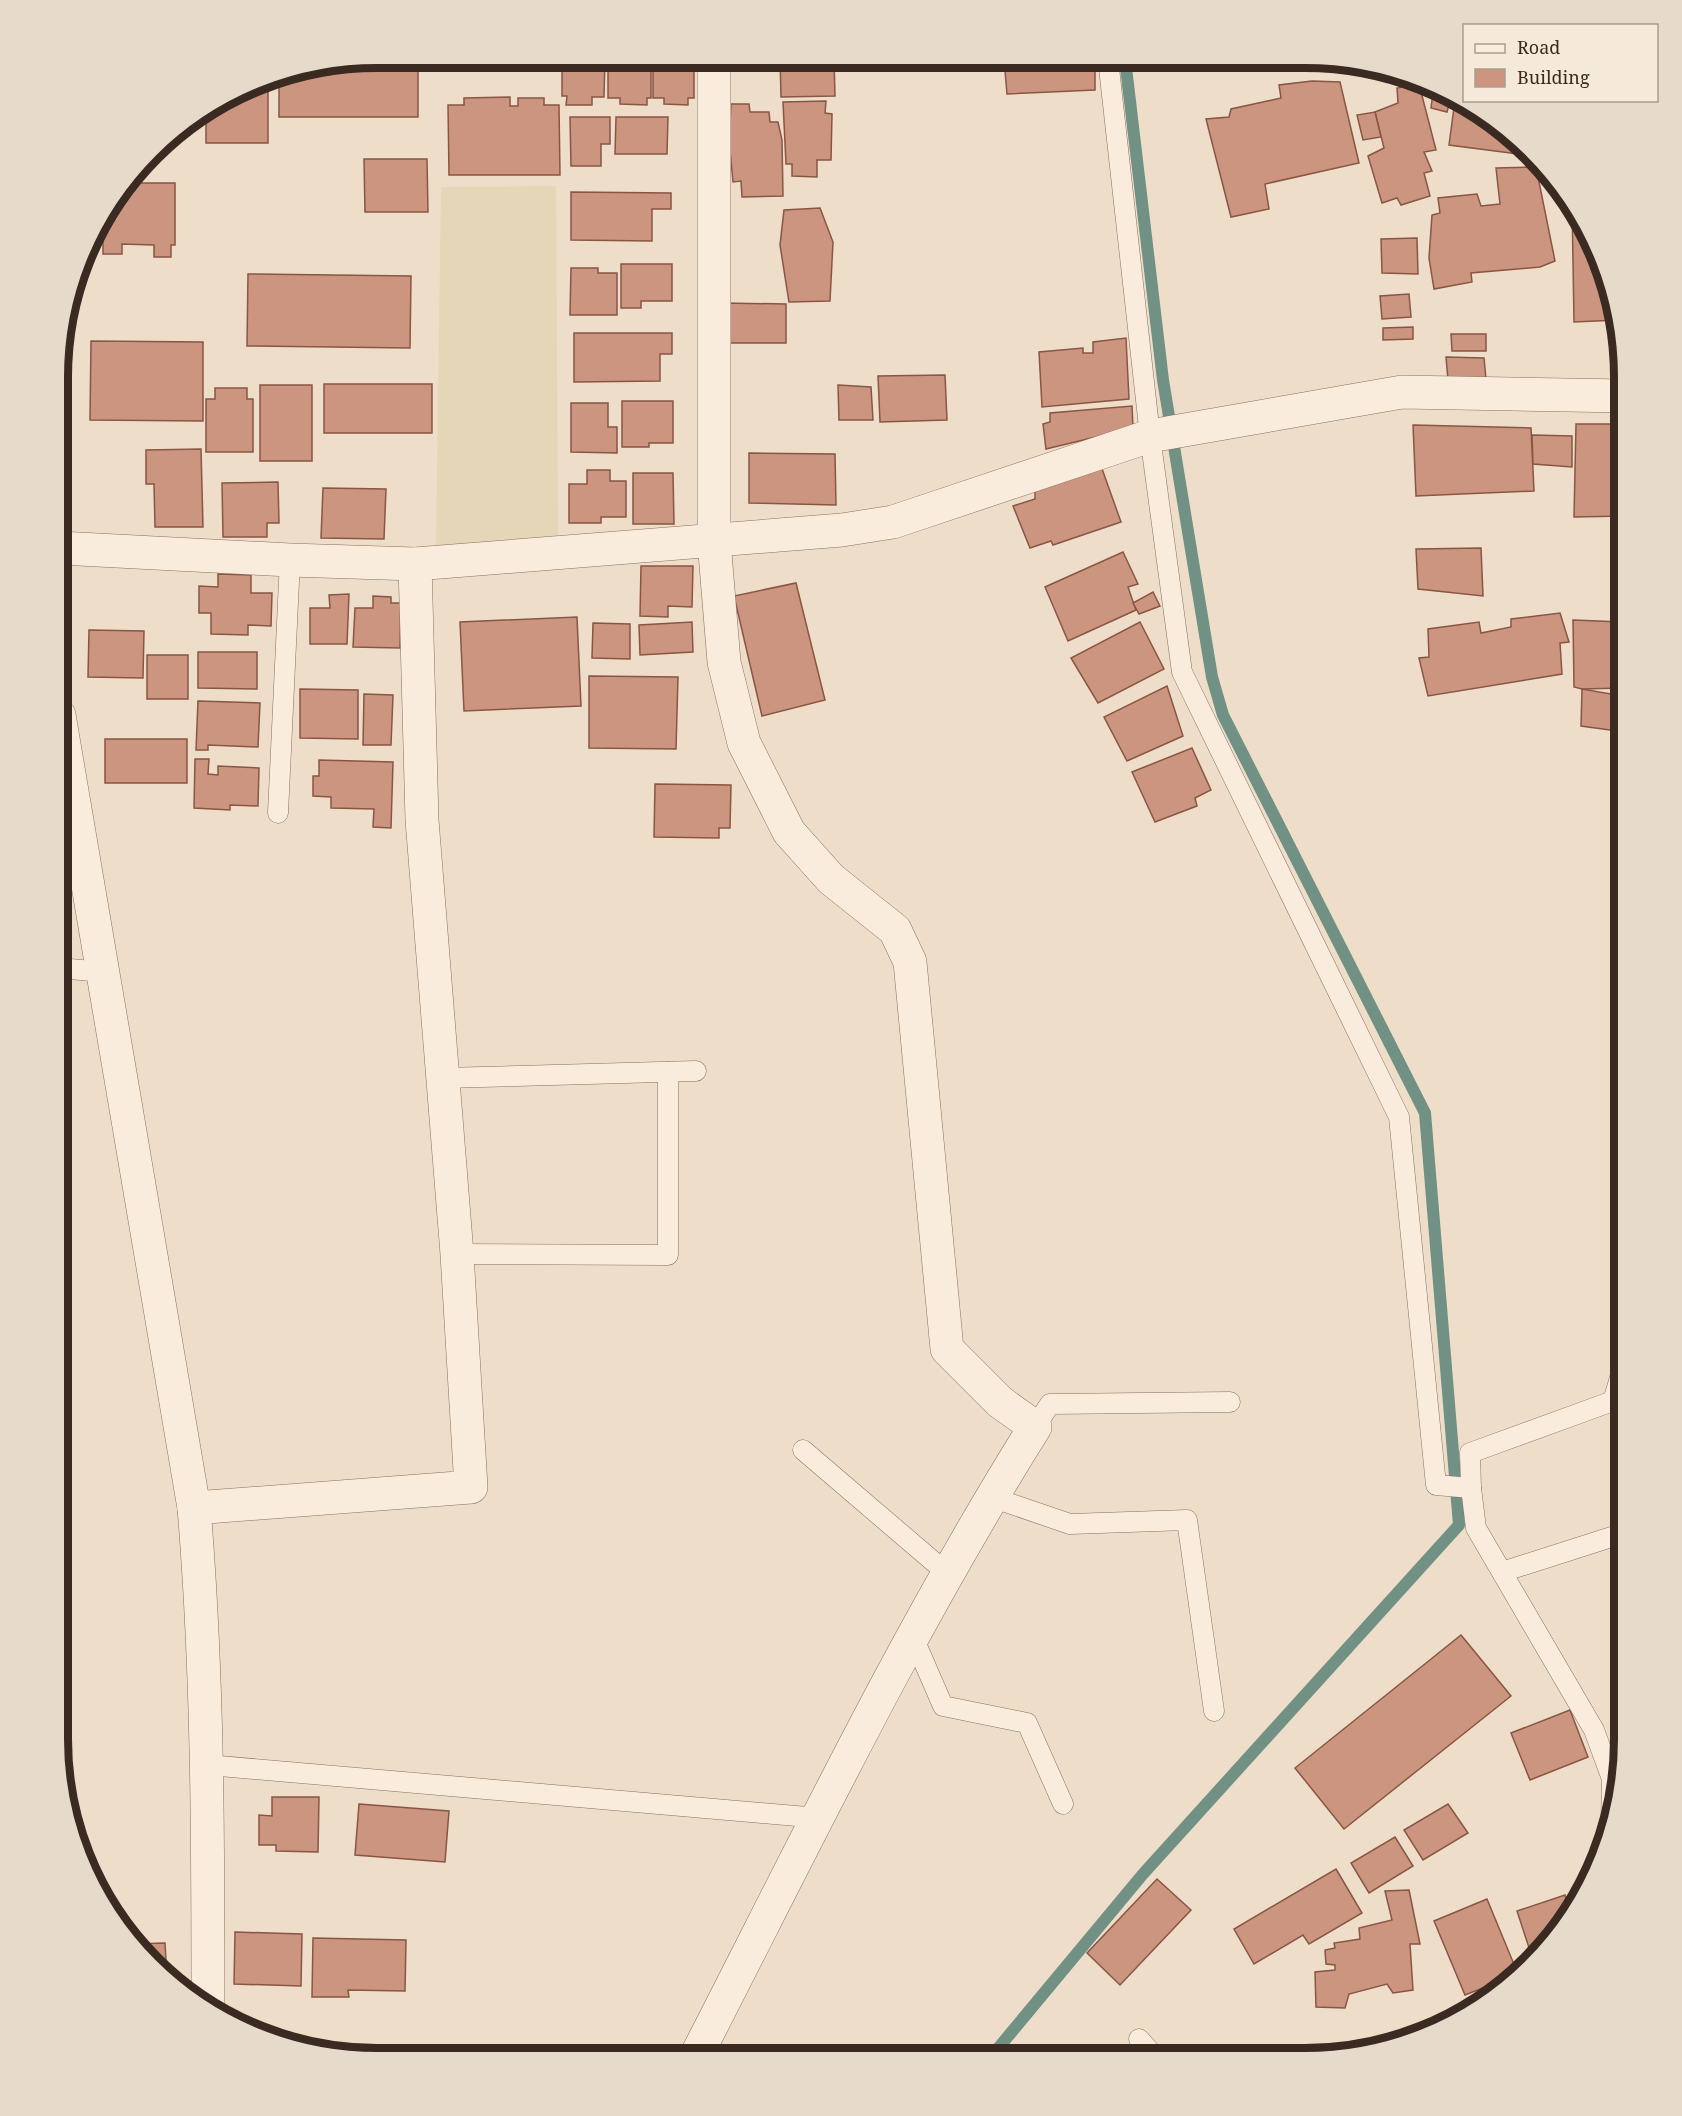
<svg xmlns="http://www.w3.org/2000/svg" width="1682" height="2116" font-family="'Noto Serif',serif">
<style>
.farmland{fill:#e4d6b7}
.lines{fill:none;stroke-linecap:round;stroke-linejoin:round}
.stream{stroke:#709184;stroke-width:12}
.building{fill:#cb9580;stroke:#895644;stroke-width:1.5}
.service-casing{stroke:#8a6f5e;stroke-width:21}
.minor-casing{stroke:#8a6f5e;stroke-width:34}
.service{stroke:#f9ecdd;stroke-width:20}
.minor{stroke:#f9ecdd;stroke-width:33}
.rim{fill:none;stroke:#3b2a21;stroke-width:8}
</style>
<rect width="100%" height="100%" fill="#eedec9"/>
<path class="farmland" d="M 556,186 L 558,540 L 436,546 L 441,187 Z"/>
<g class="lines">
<path class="stream" d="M 990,2058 L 1143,1874 L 1459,1525 L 1425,1113 L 1223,715 L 1212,677 L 1163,380 L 1125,59"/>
</g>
<g class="building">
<path d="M 562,58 L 605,58 L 604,97 L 592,97 L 592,105 L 566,105 L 567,96 L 562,96 Z"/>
<path d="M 608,58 L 651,58 L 651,98 L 647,98 L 647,105 L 620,104 L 620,98 L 608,98 Z"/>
<path d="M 653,58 L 694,58 L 694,98 L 688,98 L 688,105 L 664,104 L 664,98 L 653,98 Z"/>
<path d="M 780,58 L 834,58 L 835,96 L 781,97 Z"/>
<path d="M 1004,59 L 1095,59 L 1095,90 L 1007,94 Z"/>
<path d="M 1142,59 L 1245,59 L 1144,71 Z"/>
<path d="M 334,64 L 418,64 L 418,117 L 279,117 L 279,73 Z"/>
<path d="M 268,77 L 268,143 L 206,143 L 206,113 Z"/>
<path d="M 1312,81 L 1340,82 L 1359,163 L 1265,184 L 1269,209 L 1231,217 L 1206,119 L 1229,117 L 1231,109 L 1281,98 L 1279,85 Z"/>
<path d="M 1419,84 L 1436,150 L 1424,152 L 1432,171 L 1424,173 L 1430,196 L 1401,205 L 1397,198 L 1382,203 L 1368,156 L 1384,148 L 1375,112 L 1398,103 L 1397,88 Z"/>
<path d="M 1434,85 L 1452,94 L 1447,112 L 1431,108 Z"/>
<path d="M 510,97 L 510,106 L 518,106 L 518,98 L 544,98 L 544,105 L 559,105 L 560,175 L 449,175 L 448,105 L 464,105 L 464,98 Z"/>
<path d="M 1455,100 L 1464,101 L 1483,111 L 1534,156 L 1449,145 Z"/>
<path d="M 826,101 L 825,113 L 832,114 L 831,160 L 817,160 L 817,177 L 792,176 L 792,164 L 786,164 L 783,102 Z"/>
<path d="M 731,104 L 749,104 L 750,112 L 769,112 L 770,122 L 778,122 L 782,140 L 783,196 L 742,197 L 741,181 L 733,182 L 729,140 Z"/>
<path d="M 1375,112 L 1381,137 L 1363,140 L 1357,115 Z"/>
<path d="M 570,117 L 610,117 L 610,144 L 601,144 L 601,166 L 571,166 Z"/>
<path d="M 616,117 L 668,117 L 667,154 L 615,154 Z"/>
<path d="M 183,127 L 183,140 L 163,140 L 166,136 Z"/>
<path d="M 364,159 L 427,159 L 428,212 L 365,212 Z"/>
<path d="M 1536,167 L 1555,261 L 1540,267 L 1471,273 L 1472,282 L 1434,289 L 1429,258 L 1432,215 L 1440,213 L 1438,198 L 1477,194 L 1481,206 L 1500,204 L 1496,168 Z"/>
<path d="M 128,183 L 175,183 L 175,245 L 171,245 L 171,257 L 154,257 L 154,245 L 122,244 L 122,254 L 103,254 L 103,237 L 93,237 L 100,217 Z"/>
<path d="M 571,192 L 671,193 L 671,209 L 652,209 L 652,241 L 571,240 Z"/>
<path d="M 1572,203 L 1582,217 L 1614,294 L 1618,320 L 1574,322 Z"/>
<path d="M 820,208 L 833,242 L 830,301 L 789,302 L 780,245 L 784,210 Z"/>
<path d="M 1417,238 L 1418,274 L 1382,273 L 1381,239 Z"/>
<path d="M 621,264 L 672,264 L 672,301 L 641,301 L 641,308 L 621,308 Z"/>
<path d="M 571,268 L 598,268 L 598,273 L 617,273 L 617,315 L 570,315 Z"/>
<path d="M 248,274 L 411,276 L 410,348 L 247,346 Z"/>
<path d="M 1409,294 L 1411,317 L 1382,319 L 1380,296 Z"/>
<path d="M 724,303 L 786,304 L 786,343 L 725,343 Z"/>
<path d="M 1413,327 L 1413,339 L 1383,340 L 1383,328 Z"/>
<path d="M 574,333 L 672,333 L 672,354 L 660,354 L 660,381 L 574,382 Z"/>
<path d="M 1451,334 L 1486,334 L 1486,351 L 1452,351 Z"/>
<path d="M 1126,338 L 1129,399 L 1042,407 L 1039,352 L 1083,348 L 1083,353 L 1093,353 L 1093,342 Z"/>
<path d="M 91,341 L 203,342 L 203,421 L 90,420 Z"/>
<path d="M 1446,357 L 1484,358 L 1486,379 L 1448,380 Z"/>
<path d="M 945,375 L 947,420 L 880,422 L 878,376 Z"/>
<rect x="324" y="384" width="108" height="49"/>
<rect x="260" y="385" width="52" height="76"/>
<path d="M 838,385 L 871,387 L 873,420 L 839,420 Z"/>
<path d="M 215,388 L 247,388 L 247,399 L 253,399 L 253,452 L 206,452 L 206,399 L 215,399 Z"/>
<path d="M 622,401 L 673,401 L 673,443 L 649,443 L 649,447 L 622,447 Z"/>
<path d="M 571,403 L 608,403 L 608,427 L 617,427 L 617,453 L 571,452 Z"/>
<path d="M 1132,406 L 1133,428 L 1046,449 L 1043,424 L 1050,422 L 1050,413 Z"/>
<path d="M 1576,424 L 1625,424 L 1625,516 L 1574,517 Z"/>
<path d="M 1413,425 L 1531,428 L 1534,491 L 1416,496 Z"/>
<path d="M 1532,435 L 1572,436 L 1572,467 L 1533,464 Z"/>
<path d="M 201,449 L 203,527 L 155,527 L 154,484 L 146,484 L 146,450 Z"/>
<path d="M 749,453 L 835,454 L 836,505 L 749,503 Z"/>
<path d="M 1101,466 L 1121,522 L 1053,545 L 1051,541 L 1030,548 L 1013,506 L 1035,499 L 1035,487 Z"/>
<path d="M 587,470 L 610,470 L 610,481 L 626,481 L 626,517 L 601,517 L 601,523 L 569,523 L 569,484 L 587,484 Z"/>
<path d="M 633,473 L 673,473 L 674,524 L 633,524 Z"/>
<path d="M 278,482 L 279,523 L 267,523 L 267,537 L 223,537 L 222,483 Z"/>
<path d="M 323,488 L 386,489 L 384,539 L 321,538 Z"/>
<path d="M 1481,548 L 1483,596 L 1418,589 L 1416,549 Z"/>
<path d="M 1123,552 L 1138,584 L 1128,587 L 1136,610 L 1068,641 L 1045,587 Z"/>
<path d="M 641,566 L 693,566 L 692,607 L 668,606 L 668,617 L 640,616 Z"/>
<path d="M 218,574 L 251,575 L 251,593 L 272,593 L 271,626 L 248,625 L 248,635 L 211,634 L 211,613 L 199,613 L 199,586 L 218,587 Z"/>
<path d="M 796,583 L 825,700 L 762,716 L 734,596 Z"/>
<path d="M 1153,592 L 1160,606 L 1139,614 L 1133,603 Z"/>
<path d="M 349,594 L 347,644 L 310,644 L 310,608 L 330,608 L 329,595 Z"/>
<path d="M 373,596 L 391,597 L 391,603 L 401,603 L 400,648 L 353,647 L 355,608 L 373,608 Z"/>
<path d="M 1560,613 L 1569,642 L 1560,643 L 1562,674 L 1428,696 L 1419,658 L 1429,657 L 1428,629 L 1479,622 L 1481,633 L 1511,627 L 1511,619 Z"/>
<path d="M 577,617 L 581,706 L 464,711 L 460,622 Z"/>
<path d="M 1573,620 L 1622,622 L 1623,688 L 1582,689 L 1574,687 Z"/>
<path d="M 692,622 L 693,652 L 640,655 L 639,625 Z"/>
<path d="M 1140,622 L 1164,669 L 1098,703 L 1071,658 Z"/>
<path d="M 593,623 L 630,624 L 630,659 L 592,658 Z"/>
<path d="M 89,630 L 144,631 L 143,678 L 88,677 Z"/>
<path d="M 198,652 L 257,652 L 257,689 L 198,688 Z"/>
<rect x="147" y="655" width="41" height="44"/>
<path d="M 589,676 L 678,677 L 676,749 L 589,748 Z"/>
<path d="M 1167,686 L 1183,736 L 1127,761 L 1104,717 Z"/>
<path d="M 300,689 L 358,690 L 358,739 L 300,738 Z"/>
<path d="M 1582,689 L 1623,696 L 1617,731 L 1581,726 Z"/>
<path d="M 364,694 L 393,695 L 391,745 L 363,745 Z"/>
<path d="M 198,701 L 260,703 L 258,747 L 208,745 L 208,750 L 196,750 Z"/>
<rect x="105" y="739" width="82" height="44"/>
<path d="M 1192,748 L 1211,790 L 1195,798 L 1197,806 L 1155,822 L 1132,772 Z"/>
<path d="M 195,759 L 209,759 L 208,774 L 218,775 L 218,766 L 259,768 L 258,806 L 230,805 L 230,810 L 194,808 Z"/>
<path d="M 319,760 L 393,762 L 391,828 L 373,827 L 374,809 L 331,808 L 331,797 L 313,796 L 313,776 L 319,776 Z"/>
<path d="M 655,784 L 731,785 L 730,828 L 719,828 L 719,838 L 654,837 Z"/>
<path d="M 1461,1635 L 1511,1696 L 1344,1829 L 1295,1768 Z"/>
<path d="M 1570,1710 L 1588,1757 L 1530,1780 L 1511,1733 Z"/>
<path d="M 272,1797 L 319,1797 L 318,1852 L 276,1851 L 276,1845 L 259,1845 L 259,1815 L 272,1816 Z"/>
<path d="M 359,1804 L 449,1811 L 445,1862 L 355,1855 Z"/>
<path d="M 1448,1804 L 1468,1833 L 1423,1860 L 1404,1830 Z"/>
<path d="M 1395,1837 L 1413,1866 L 1369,1893 L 1351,1863 Z"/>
<path d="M 1336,1869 L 1362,1913 L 1309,1944 L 1303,1935 L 1254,1964 L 1234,1929 Z"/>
<path d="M 1157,1879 L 1191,1910 L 1120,1985 L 1087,1953 Z"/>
<path d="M 1409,1890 L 1420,1944 L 1410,1944 L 1413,1990 L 1393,1993 L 1387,1984 L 1349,1994 L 1345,2008 L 1316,2007 L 1315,1972 L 1335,1970 L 1335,1965 L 1326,1964 L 1325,1950 L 1335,1948 L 1334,1943 L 1360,1939 L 1359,1928 L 1392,1920 L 1385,1891 Z"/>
<path d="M 1565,1895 L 1571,1917 L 1533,1960 L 1517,1911 Z"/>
<path d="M 1487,1899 L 1518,1974 L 1465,1995 L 1434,1921 Z"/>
<path d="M 235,1932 L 302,1934 L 301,1986 L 234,1984 Z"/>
<path d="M 313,1938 L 406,1940 L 405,1991 L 348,1990 L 349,1997 L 312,1997 Z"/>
<path d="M 165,1943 L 167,1977 L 137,1950 L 132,1944 Z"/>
</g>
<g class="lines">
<g class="service-casing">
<g id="service">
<path d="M 1108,59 L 1150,436 L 1182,672 L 1399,1117 L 1436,1485 L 1471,1488"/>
<path d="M 278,813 L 290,560"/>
<path d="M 59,968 L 103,972"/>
<path d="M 443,1078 L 696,1071"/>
<path d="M 457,1254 L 668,1255 L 668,1072"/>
<path d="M 1035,1427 L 1050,1404 L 1230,1402"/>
<path d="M 803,1450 L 948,1574"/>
<path d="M 991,1497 L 1070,1524 L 1187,1520 L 1214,1711"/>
<path d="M 1502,1572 L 1624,1533"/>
<path d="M 913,1637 L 943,1706 L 1027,1723 L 1063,1804"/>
<path d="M 208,1765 L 819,1818"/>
<path d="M 1611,1827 L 1612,1779 L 1594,1730 L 1476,1528 L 1471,1488 L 1470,1453 L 1613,1401 L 1625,1361"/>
<path d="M 1139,2039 L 1156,2058"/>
</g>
</g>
<g class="minor-casing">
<g id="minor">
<path d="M 59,548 L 290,560 L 415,564 L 842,530 L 893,522 L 1150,436 L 1402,392 L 1625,396"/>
<path d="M 59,715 L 194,1508 C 208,1675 208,1842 208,2009"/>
<path d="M 194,1508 L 471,1487 L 457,1254 L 422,820 L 415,564"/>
<path d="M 695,2058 C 804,1846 908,1629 1035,1427 L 1000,1402 L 947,1349 L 910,962 L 895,930 L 831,879 L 789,832 L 744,743 L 724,662 L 714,541 L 714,58"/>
</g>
</g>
<use href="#service" class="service"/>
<use href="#minor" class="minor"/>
</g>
<path d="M0 0H1682V2116H0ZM377 68H1305A309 309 0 0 1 1614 377V1739A309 309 0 0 1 1305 2048H377A309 309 0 0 1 68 1739V377A309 309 0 0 1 377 68Z" fill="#e6daca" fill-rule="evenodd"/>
<path class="rim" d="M377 68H1305A309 309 0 0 1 1614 377V1739A309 309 0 0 1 1305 2048H377A309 309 0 0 1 68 1739V377A309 309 0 0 1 377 68Z"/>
<rect x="1463" y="24" width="195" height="78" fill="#f5e9d9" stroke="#ab9d8f" stroke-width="1.5"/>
<rect x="1475" y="44" width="30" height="9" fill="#f9ecdd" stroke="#ab9d8f" stroke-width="1.5"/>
<text x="1517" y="54" font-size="18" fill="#3b2a21">Road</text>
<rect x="1475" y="69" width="30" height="18" fill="#cb9580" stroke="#ab9d8f" stroke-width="1.5"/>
<text x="1517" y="84" font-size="18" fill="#3b2a21">Building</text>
</svg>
